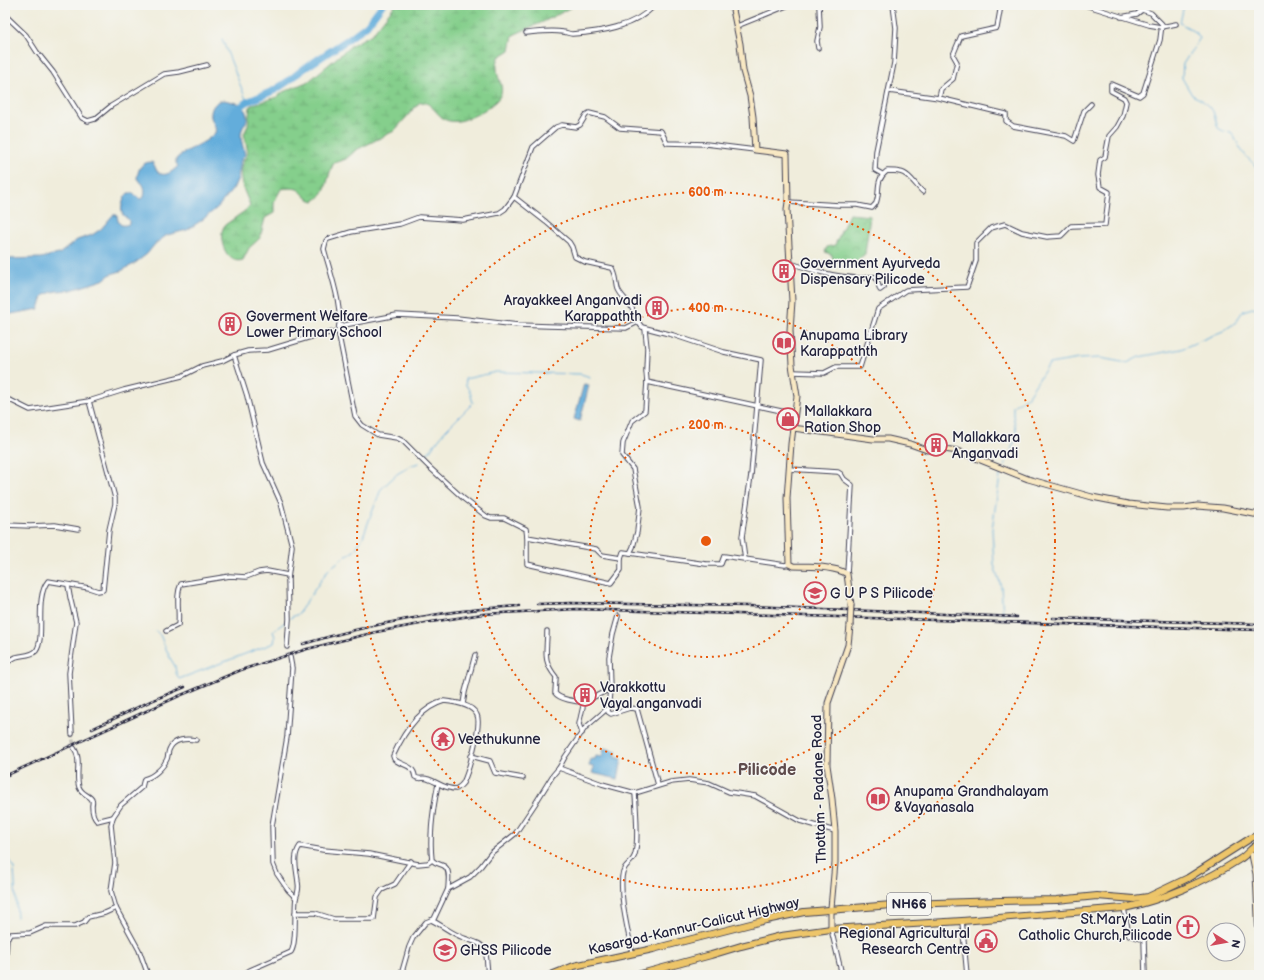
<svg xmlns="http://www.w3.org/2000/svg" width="1264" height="980" font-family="'Balsamiq Sans',sans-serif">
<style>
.wetland{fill:url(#wetland-marsh);stroke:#547864}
.park{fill:url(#park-crowns);stroke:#547864}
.water{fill:#64addb;stroke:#43688b}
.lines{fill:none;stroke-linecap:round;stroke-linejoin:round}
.stream{stroke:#64addb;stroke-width:1}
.river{stroke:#64addb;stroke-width:7}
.street-tunnel{stroke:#c7c4bc;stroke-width:3.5;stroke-dasharray:3.5 2;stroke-linecap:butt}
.street-casing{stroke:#414053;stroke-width:5.5}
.secondary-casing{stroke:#414053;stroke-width:7}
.highway-casing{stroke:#414053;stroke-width:8}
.street{stroke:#fff;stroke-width:3.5}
.secondary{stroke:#f8e8c3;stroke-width:5}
.highway{stroke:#edc569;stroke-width:6}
.rail-casing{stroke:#22223b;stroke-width:2.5}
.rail{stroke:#f6f6f2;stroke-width:1;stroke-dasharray:3;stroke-linecap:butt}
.secondary-bridge-casing{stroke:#414053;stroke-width:7;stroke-linecap:butt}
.secondary-bridge{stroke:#f8e8c3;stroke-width:5}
.ring{fill:none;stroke:#e8590c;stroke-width:2;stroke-dasharray:2 4}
.labels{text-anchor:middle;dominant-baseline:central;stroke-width:3;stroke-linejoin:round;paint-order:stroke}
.shield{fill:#f6f6f2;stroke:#626272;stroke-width:1}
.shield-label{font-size:13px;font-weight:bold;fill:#22223b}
.poi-label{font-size:14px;fill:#22223b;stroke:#f6f6f2;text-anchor:start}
.street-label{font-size:14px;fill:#22223b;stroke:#f6f6f2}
.quarter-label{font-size:16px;font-weight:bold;fill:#5f4c4d;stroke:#f6f6f2}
.centre{fill:#e8590c;stroke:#f6f6f2;stroke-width:2}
.ring-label{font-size:12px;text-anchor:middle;font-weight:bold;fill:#e8590c;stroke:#f6f6f2;stroke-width:3;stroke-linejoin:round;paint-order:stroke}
</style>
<defs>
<pattern id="wetland-marsh" width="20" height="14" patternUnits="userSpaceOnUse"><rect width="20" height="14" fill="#85cf8c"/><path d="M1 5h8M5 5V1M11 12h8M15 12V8" fill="none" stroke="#73b17a"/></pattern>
<pattern id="park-crowns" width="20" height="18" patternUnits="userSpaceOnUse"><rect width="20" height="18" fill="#85cf8c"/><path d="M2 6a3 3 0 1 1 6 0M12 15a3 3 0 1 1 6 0" fill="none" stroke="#73b17a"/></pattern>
</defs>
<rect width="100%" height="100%" fill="#f6f6f2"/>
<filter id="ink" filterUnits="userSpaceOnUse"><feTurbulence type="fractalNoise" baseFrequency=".025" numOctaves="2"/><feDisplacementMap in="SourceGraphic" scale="8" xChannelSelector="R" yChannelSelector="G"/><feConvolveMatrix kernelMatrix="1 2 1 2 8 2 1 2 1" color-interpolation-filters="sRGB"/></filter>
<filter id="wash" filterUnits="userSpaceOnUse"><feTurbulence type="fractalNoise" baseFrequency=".012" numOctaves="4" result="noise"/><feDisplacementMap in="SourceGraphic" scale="16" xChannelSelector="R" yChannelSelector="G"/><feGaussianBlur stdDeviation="0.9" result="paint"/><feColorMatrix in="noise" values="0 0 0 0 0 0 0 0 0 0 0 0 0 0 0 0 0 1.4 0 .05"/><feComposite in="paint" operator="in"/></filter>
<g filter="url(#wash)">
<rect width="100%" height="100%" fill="#f0eddc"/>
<path class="wetland" d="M 395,5 L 575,5 L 545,21 L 513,35 L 510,50 L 499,57 C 498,60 496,65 497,69 C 497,81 508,89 496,101 C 485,111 461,126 446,120 C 437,116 429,98 419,103 L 394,131 L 356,150 L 346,159 L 334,163 C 326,176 329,193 314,201 C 297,196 307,185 281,189 L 274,202 L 274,213 L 265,218 L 260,238 L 249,248 L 243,260 C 226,266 216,236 225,225 L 246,210 L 250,205 C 245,192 237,179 242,164 C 243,160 246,157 248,153 L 244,134 L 248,125 L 250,107 L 254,104 L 277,97 L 283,92 L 309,81 L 352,45 L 372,34 Z"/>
<path class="park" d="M 849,214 L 870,216 L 865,254 L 854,263 L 833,260 L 832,255 L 825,252 L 827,247 L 835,245 Z"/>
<g class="water">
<path d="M 224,100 L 241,104 C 255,123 241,121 241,136 C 241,142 244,149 245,155 L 241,160 L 238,178 L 233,189 L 217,208 L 202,220 L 187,230 L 167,235 L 155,244 L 147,254 L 134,264 L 121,271 L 111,274 L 103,280 L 71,290 L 56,291 L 46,294 L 43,296 L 39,309 L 5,315 L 5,259 L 41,258 L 59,254 L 77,240 L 92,235 L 101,229 L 113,215 L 117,215 C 118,222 119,228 129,224 L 129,220 C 127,218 123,216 122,213 C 120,207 124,197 128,193 L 132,193 L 140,199 L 144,197 C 146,188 144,184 137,179 C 138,169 141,162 152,162 C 155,165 155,168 157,171 C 164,179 173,171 178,166 L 176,163 L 176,159 C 186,149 204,145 215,133 C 217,126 212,123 211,117 C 210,108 215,101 224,100 Z"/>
<path d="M 584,384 L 589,385 L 580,421 L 574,419 Z"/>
<path d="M 604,748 L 617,751 L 615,757 L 622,759 L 618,779 L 592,773 L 594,767 L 589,766 L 591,759 L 595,759 L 596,756 L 602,757 Z"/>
</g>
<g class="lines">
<g class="stream">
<path d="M 1184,5 L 1180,23 L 1194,31 L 1200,38 L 1183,64 L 1182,78 L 1192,95 L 1202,100 L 1213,111 L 1218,128 L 1223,131 L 1231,132 C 1235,137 1236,141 1239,146 C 1243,154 1252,163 1259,168"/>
<path d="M 222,39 L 247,102"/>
<path d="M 424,458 L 445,431 L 473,403 L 470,392 L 466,385 L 465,379 L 496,372 L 581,374 L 590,377"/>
<path d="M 1005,465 L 1017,435 L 1013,415 L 1013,406 L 1027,397 L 1049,364 L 1079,359 L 1100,358 L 1127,363 L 1139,357 L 1181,349 L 1223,331 L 1235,323 L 1243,311 L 1259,306"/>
<path d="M 1002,471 L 1000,476 L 992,529 L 994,565 L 1001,586 L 1003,614"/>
<path d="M 290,618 L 298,614 L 328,570 L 344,557 L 354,551 L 362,539 L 381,489 L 397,474 L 412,465 L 419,463"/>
<path d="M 1004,619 L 1004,620"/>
<path d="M 156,631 L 160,635 L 170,658 L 175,666 L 176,673 L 179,679 L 274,643 L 275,637 L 273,631 L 288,620"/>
<path d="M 5,854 L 14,868 L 17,917"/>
</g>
<path class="river" d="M 236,110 L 247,102 L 275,90 L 291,79 L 302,70 L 347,40 L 367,25 L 382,5"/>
</g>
</g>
<g filter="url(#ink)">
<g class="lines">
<path class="street-tunnel" d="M 72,734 L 74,748"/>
<g class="street-casing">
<g id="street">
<path d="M 1001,5 L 997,28 L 961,36 L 953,55 L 957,62 L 953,79 L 941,89 L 939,98 L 1006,114 L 1006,121 L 1013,126 L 1066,136 L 1074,141 L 1084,111 L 1091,104"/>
<path d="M 1085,5 L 1149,25 L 1161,27 L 1176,24"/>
<path d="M 5,15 L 26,35 L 37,52 L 53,72 L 82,118 L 88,121 L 95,119 L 111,106 L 164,74 L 179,72 L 207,65"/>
<path d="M 737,26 L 789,5"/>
<path d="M 526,33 C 538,32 551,30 563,32 C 566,32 569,34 572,34 C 600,32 635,27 655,5"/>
<path d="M 818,48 L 817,41 L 820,27 L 819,5"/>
<path d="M 889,91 L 939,98"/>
<path d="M 882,174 L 875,170 L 876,151 L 894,63 L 896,28 L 893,5"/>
<path d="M 514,197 L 546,222 L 569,242 L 572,247 L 575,257 L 585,262 L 612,268 C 617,274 616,283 618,289 C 621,296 626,299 630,305 C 635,312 636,321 642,327 L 673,335 L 724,352 L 761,360 L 751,475 L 742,537 L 745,560"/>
<path d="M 788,202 L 839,205 L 857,205 L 872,208 C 873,206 875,205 876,203 C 881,192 874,181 887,171 C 891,171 896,171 900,172 C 909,173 916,186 923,192"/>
<path d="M 790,263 C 812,270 834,277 857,278 C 864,279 869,276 876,277 L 880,290 L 884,287"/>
<path d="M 339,326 L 397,315 L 457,318 L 518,325 L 548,326 L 626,328 L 638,322"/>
<path d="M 645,329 L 647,348 L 646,371 L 647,382 L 795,414"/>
<path d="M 338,331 L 355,416 L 362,425 L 378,435 L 397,438 L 403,441 L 429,467 L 464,499 L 486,516 L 491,518 L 504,518 L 526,529 L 527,537 L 596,549 L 602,555 L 621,558 L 623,552 L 706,564 L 721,564 L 724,556 L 785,565 L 789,564"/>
<path d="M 234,355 L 247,396 L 263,463 L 281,503 L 292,546 L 288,579 L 289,619 L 287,647"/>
<path d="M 793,372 L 824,373 L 836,367 L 860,367 L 878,309 L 906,290 L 967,287 L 976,261 L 976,243 L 991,228 L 1005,224 L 1022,232 L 1047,237 L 1061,236 L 1071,226 L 1105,225 L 1109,192 L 1100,187 L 1098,175 L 1100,160 L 1105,157 L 1109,136 L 1117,127 L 1123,116 L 1126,102 L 1124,98 L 1111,91 L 1111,84 L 1139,96 L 1143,93 L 1160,40 L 1162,24 L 1151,13 L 1142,10 L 1137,14 L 1121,17"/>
<path d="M 5,399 L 12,401 L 30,410 L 89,401 L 124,390 L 182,376 L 202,366 L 222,361 L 234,355 L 248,351 L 268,350 L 311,337 L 338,331 C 344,309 330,272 324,249 L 326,241 L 328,239 L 351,232 L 400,224 L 419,217 L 463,220 L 499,213 L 505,209 L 514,197 L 533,147 L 556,127 L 562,125 L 576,127 L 580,125 L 586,115 L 589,113 L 605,117 L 620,128 L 661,131 L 667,143 L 706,144 L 755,150"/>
<path d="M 789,469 L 838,472 L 841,474 L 844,479 L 852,485 L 847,574"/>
<path d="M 5,525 L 30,526 L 55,525 L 78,529"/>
<path d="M 527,537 L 527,564 L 611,583 L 621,570 L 621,558"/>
<path d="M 630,553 L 633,547 L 637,532 L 640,507 L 633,469 L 622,455 L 623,443 L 632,421 L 645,411 L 647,382"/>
<path d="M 68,585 L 70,597 L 76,622 L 69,673 L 72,734"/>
<path d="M 618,616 L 613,634 L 609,657 L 610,689 L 608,712 L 611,714 L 630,708 L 637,709 L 658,785"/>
<path d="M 166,631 L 178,625 C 180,612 175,596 181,584 L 230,576 L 246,577 L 259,572 L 267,571 L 288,575"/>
<path d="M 547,631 C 547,652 542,660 556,677 L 555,693 C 559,699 576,702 584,702"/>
<path d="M 5,664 C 8,662 12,659 16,657 C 22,655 31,656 36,651 C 46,638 34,598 48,581 L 89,588 L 98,591 L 103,590 L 109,530 L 115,504 L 115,498 L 89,401"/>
<path d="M 444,701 C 454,702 472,704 477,715 C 482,725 468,773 463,783 C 461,786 459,787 456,789 C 444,789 438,782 428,779 C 423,777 420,780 415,777 C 414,764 401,766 394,759 L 393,756 C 403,734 419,708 444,701 Z"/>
<path d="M 463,704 L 465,692 L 475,655"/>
<path d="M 582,733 L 579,724 L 584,702 L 610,689 L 638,688"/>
<path d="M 74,748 C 82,759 75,775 79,787 C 82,795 90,795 92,800 C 93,802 92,804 92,806 C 92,811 93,817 97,821 L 113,817"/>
<path d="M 471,756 L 490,761 L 495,773 L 523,778"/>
<path d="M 559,768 L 565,757 L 585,728 L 608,708"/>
<path d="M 438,784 C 433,808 429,835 432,860 C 436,864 440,864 444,866 C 451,870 448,882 448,889"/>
<path d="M 296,898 C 298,893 299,887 298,882 C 297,870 292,857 300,846 L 323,850 L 369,854 L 418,864 L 428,863 L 432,860"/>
<path d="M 1124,908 L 1129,935 L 1144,940 L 1145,975"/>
<path d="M 295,913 L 315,913 L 334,919 L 374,919 L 377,897 L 382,890 L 395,884 L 411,861"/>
<path d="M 431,920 C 442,925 452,934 464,938 C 471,941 481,942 485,950 C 487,956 487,968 488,975"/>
<path d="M 962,921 L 967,975"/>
<path d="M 831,929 L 842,975"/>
<path d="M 632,953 C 628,929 620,901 622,877 C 623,863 633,864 635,854 C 639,840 636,809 635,793 L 671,782 L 689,780 L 709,783 L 729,792 L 755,796 L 800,821 L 835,831"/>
<path d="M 5,972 L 7,938 L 11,934 L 30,933 L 46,926 L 75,926 L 84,922 L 88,917 L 105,913 L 116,908"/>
<path d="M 148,975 L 139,950 L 116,908 L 111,891 L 115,863 L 111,825 L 113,817 L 121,805 L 142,787 L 144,779 C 153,777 163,768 167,759 C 168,756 168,753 169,750 C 173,739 186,738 196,740"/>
<path d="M 243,975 L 250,970 L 291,952 C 297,943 294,911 296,898 L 288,890 L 277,874 L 273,864 L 272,826 L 287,737 L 292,668 L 290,657"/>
<path d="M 401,975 L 409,947 L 413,938 L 426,922 L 434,919 L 448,889 L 470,877 L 481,866 L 491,853 L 515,834 L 535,804 L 553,775 L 559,768 L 602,784 L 635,793"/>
</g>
</g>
<g class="secondary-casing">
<g id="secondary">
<path d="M 732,5 L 740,44 L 743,71 L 750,96 L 753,117 L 755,150 L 787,154 L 788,202 L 787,209 L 792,301 L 790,330 L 792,365 L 797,396 L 791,444 L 787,498 L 789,564 L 793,566 C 808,566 835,566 847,574 L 851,605"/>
<path d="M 793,428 L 873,439 L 888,439 L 910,444 L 927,450 L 944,449 L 958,451 L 1028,479 L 1092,497 L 1128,504 L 1167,508 L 1184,508 L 1197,506 L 1223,508 L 1259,515"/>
<path d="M 1252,855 L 1256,874 L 1259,938"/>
<path d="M 831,929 L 831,908 L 835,863 L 835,831 L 832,799 L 827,765 L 828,703 L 848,645 L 850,626"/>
</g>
</g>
<g class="highway-casing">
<g id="highway">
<path d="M 551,975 L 574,966 L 653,949 L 766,920 L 804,912 L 904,904 L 1001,901 L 1057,900 L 1097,896 L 1134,899 L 1148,897 L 1188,878 L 1251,838 L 1259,835"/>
<path d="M 637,975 L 711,955 L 741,946 L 781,936 L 831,929 L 962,921 L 1124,908 C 1163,900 1206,881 1240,859 C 1247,855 1251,847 1259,844"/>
</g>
</g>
<use href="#street" class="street"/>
<use href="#secondary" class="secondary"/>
<use href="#highway" class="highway"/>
<g class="rail-casing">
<g id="rail">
<path d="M 537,604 L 571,603 L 748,606 L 1017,617"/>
<path d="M 1053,618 L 1259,624"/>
<path d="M 303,644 C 373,623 447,610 519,606"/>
<path d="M 92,729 L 151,701 L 185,687"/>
<path d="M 5,776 L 179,696 L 241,670 L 307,649 L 376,632 L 431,622 L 483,614 L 576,609 L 1259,630"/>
</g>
</g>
<use href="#rail" class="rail"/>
<g class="secondary-bridge-casing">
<path id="secondary-bridge" d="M 850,626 L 851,605"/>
</g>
<use href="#secondary-bridge" class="secondary-bridge"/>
</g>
</g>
<g class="ring">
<circle cx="706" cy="541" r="116"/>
<circle cx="706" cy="541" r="233"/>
<circle cx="706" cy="541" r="349"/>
</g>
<defs>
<g id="building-ring" transform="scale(1.15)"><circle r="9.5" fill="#f6f6f2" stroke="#d1495b" stroke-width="1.5"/><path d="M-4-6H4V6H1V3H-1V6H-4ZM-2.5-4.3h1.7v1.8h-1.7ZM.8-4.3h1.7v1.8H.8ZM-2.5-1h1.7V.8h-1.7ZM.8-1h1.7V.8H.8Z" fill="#d1495b"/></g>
<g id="library-ring" transform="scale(1.15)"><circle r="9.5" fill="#f6f6f2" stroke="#d1495b" stroke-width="1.5"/><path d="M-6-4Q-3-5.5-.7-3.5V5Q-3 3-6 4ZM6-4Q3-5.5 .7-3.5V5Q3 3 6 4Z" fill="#d1495b"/></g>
<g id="shop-ring" transform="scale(1.15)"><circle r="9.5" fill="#f6f6f2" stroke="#d1495b" stroke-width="1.5"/><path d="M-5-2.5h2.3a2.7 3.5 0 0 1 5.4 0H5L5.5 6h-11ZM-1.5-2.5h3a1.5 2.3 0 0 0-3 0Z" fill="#d1495b"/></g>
<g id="school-ring" transform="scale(1.15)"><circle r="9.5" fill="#f6f6f2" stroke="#d1495b" stroke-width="1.5"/><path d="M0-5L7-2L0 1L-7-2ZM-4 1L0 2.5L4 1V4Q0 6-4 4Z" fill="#d1495b"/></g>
<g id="temple-ring" transform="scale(1.15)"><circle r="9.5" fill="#f6f6f2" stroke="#d1495b" stroke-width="1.5"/><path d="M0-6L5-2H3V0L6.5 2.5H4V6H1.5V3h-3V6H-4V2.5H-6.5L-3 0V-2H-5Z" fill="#d1495b"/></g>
<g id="church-ring" transform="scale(1.15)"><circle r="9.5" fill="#f6f6f2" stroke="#d1495b" stroke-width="1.5"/><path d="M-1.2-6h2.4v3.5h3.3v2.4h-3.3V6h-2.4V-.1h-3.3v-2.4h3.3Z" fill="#d1495b"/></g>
<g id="civic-ring" transform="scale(1.15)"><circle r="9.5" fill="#f6f6f2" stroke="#d1495b" stroke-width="1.5"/><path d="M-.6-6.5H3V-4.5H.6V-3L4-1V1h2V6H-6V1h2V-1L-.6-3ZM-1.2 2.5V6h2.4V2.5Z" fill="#d1495b"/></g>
</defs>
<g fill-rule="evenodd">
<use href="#building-ring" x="784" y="271"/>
<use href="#building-ring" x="657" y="308"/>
<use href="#building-ring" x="230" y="324"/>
<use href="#library-ring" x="784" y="343"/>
<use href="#shop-ring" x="788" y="419"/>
<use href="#building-ring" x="936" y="445"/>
<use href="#school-ring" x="815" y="593"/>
<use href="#building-ring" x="585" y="695"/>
<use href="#temple-ring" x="443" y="739"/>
<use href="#library-ring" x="878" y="799"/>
<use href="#church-ring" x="1188" y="927"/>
<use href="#civic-ring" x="986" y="941"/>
<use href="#school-ring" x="445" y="950"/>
</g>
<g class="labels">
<rect class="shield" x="887" y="893" width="44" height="22" rx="3"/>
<g class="shield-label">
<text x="909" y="904">NH66</text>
</g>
<g class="poi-label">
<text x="800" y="263">Government Ayurveda<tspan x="800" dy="16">Dispensary Pilicode</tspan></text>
<text x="642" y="300" text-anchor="end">Arayakkeel Anganvadi<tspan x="642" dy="16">Karappathth</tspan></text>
<text x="246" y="316">Goverment Welfare<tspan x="246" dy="16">Lower Primary School</tspan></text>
<text x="800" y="335">Anupama Library<tspan x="800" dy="16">Karappathth</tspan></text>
<text x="804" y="411">Mallakkara<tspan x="804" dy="16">Ration Shop</tspan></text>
<text x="952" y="437">Mallakkara<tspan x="952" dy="16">Anganvadi</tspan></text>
<text x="830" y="593">G U P S Pilicode</text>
<text x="600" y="687">Varakkottu<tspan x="600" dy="16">Vayal anganvadi</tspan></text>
<text x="458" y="739">Veethukunne</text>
<text x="894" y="791">Anupama Grandhalayam<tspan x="894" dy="16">&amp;Vayanasala</tspan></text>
<text x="1172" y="919" text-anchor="end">St.Mary's Latin<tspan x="1172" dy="16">Catholic Church,Pilicode</tspan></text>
<text x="970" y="933" text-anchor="end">Regional Agricultural<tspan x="970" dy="16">Research Centre</tspan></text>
<text x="460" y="950">GHSS Pilicode</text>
</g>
<g class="street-label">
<text transform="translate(819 789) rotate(-92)">Thottam - Padane Road</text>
<text transform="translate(694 926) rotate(-13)">Kasargod-Kannur-Calicut Highway</text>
</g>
<g class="quarter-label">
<text x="767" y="770">Pilicode</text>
</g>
</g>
<circle cx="706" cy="541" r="6" class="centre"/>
<g class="ring-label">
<text x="706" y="196">600 m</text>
<text x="706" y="312">400 m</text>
<text x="706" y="429">200 m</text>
</g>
<rect width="1264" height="980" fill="none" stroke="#f6f6f2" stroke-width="20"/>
<g transform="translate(1226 942) rotate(101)"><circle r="19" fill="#f6f6f2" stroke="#a1a1a9"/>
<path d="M0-3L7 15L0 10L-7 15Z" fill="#d1495b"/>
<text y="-6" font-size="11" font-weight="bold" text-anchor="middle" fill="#22223b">N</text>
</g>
</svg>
